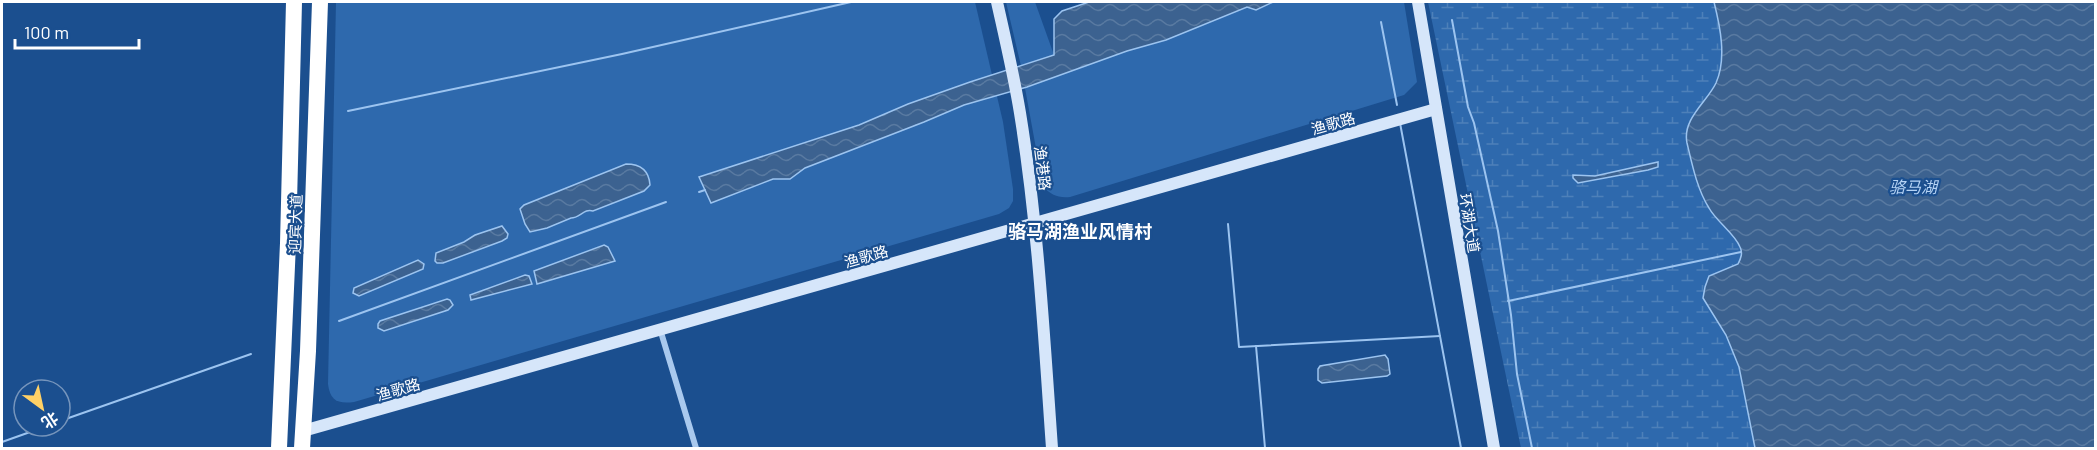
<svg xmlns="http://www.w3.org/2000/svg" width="2097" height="450" font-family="Barlow,'Noto Sans SC',sans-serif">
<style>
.green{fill:#2e69ad}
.wetland{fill:url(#wetland-marsh)}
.water{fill:url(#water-waves);stroke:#9cc4f0;stroke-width:1.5}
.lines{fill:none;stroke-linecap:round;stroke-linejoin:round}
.stream{stroke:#9cc4f0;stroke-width:2}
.street{stroke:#a9c9ee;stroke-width:6}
.secondary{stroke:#d6e6fa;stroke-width:12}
.highway{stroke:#fff;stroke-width:16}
.labels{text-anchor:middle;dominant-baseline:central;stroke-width:4.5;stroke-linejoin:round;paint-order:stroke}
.street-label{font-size:15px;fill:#fff;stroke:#1b4f8f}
.water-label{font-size:16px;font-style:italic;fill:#b5d3f5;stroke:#1b4f8f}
.quarter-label{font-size:18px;font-weight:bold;fill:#fff;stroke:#1b4f8f}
</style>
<defs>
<pattern id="wetland-marsh" width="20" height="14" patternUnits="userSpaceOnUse" patternTransform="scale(1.5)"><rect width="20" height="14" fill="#2e69ad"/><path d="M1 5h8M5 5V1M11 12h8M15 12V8" fill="none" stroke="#4d80b9"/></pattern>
<pattern id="water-waves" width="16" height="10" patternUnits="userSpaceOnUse" patternTransform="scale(1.5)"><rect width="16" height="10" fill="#3c6290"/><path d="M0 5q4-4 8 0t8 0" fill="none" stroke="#597aa1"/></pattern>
</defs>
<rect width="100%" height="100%" fill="#1b4f8f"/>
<g class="green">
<path d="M 336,2 L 975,2 L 1003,122 L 1013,189 L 1013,201 L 1009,208 L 999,214 L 354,402 C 338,404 330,401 328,384 Z"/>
<path d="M 1006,2 L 1035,2 L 1054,55 L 1127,51 L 1166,40 L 1247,7 L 1256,10 L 1273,2 L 1404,2 L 1417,82 L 1404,95 L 1070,197 C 1057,198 1052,195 1043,187 L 1021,66 Z"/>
</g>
<path class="wetland" d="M 1428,2 L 1714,2 C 1720,26 1728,61 1715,84 C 1709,95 1701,105 1694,115 L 1708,207 L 1740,246 L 1742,255 L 1738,264 L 1709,276 L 1703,298 L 1726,335 L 1739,367 L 1755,448 L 1521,448 Z"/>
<g class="water">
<path d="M 1089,2 L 1273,2 L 1256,10 L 1247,7 L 1166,40 L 1127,51 L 1027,87 L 964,105 L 924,122 L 805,168 L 790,179 L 773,179 L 711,203 L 699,177 L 859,125 L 908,104 L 970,82 L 1054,55 L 1054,19 L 1062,11 Z"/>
<path d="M 1714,2 L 2095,2 L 2095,448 L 1755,448 L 1739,367 L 1726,335 L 1703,298 L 1705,287 L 1709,276 L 1738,264 C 1741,258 1743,253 1740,247 C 1735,234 1716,221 1709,208 C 1697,189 1692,164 1687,143 C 1682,119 1707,102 1716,83 C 1727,58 1720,26 1714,2 Z"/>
<path d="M 1658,162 L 1658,167 L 1648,170 L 1578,183 L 1573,178 L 1573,175 L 1595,176 Z"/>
<path d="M 626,164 C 640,164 649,170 650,185 L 644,191 L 593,211 C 584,208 580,218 571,218 L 547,228 L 530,232 L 525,224 L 520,209 L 524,205 Z"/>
<path d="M 502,226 L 508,234 L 507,238 L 502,241 L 443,263 L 437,263 L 435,261 L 436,253 L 464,242 L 475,235 Z"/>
<path d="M 604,245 L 608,247 L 615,261 L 537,284 L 534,271 Z"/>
<path d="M 418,260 L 424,264 L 423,269 L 359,296 L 353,293 L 354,288 Z"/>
<path d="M 525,275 L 529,276 L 532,284 L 471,300 L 470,295 Z"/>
<path d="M 447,299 L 450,300 L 453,305 L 448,310 L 384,331 L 378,328 L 378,324 L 380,321 Z"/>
<path d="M 1385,355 L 1388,359 L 1390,374 L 1387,376 L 1322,383 L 1318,380 L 1318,369 L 1320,366 Z"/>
</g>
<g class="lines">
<g class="stream">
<path d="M 1452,20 L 1468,107 L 1474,123 L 1498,231 L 1511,315 L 1517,374 L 1532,448"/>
<path d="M 1381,22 L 1397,105"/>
<path d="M 348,111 L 622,54 L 851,2"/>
<path d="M 1400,123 L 1461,448"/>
<path d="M 699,192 L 705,190"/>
<path d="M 1228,224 L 1239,347 L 1440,336"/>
<path d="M 1508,301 L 1741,252"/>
<path d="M 339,321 L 666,202"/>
<path d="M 1256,346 L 1265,448"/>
<path d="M 60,421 L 251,354"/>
<path d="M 2,442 L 47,426"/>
</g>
<path class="street" d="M 660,329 L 696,448"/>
<g class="secondary">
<path d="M 997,2 C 1005,38 1014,76 1020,113 C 1038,224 1044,336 1052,448"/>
<path d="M 1418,2 L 1494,448"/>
<path d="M 303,431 L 1436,109"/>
</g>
<g class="highway">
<path d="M 279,448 L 288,243 L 294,2"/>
<path d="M 302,448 L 308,351 L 320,2"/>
</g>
</g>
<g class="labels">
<g class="street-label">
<text transform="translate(1333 123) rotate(-16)">渔歌路</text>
<text transform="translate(1043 168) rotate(83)">渔港路</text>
<text transform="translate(1470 223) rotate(81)">环湖大道</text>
<text transform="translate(295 224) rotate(-88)">迎宾大道</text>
<text transform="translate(866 256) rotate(-16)">渔歌路</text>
<text transform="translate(398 389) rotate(-16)">渔歌路</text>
</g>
<g class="water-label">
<text x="1913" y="186">骆马湖</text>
</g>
<g class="quarter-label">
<text x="1080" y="231">骆马湖渔业风情村</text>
</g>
</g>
<rect width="2097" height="450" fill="none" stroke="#ffffff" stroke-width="6"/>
<g transform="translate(42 408) rotate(147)"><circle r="28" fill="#1b4f8f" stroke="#7695bc" stroke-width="1.5"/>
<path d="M0-4.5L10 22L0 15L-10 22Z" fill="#ffd166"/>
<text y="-9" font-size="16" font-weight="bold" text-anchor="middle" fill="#ffffff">北</text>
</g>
<path d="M15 39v9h124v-9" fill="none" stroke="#ffffff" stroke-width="3"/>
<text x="24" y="39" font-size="18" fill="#ffffff" stroke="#1b4f8f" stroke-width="4.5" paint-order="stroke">100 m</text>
</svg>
